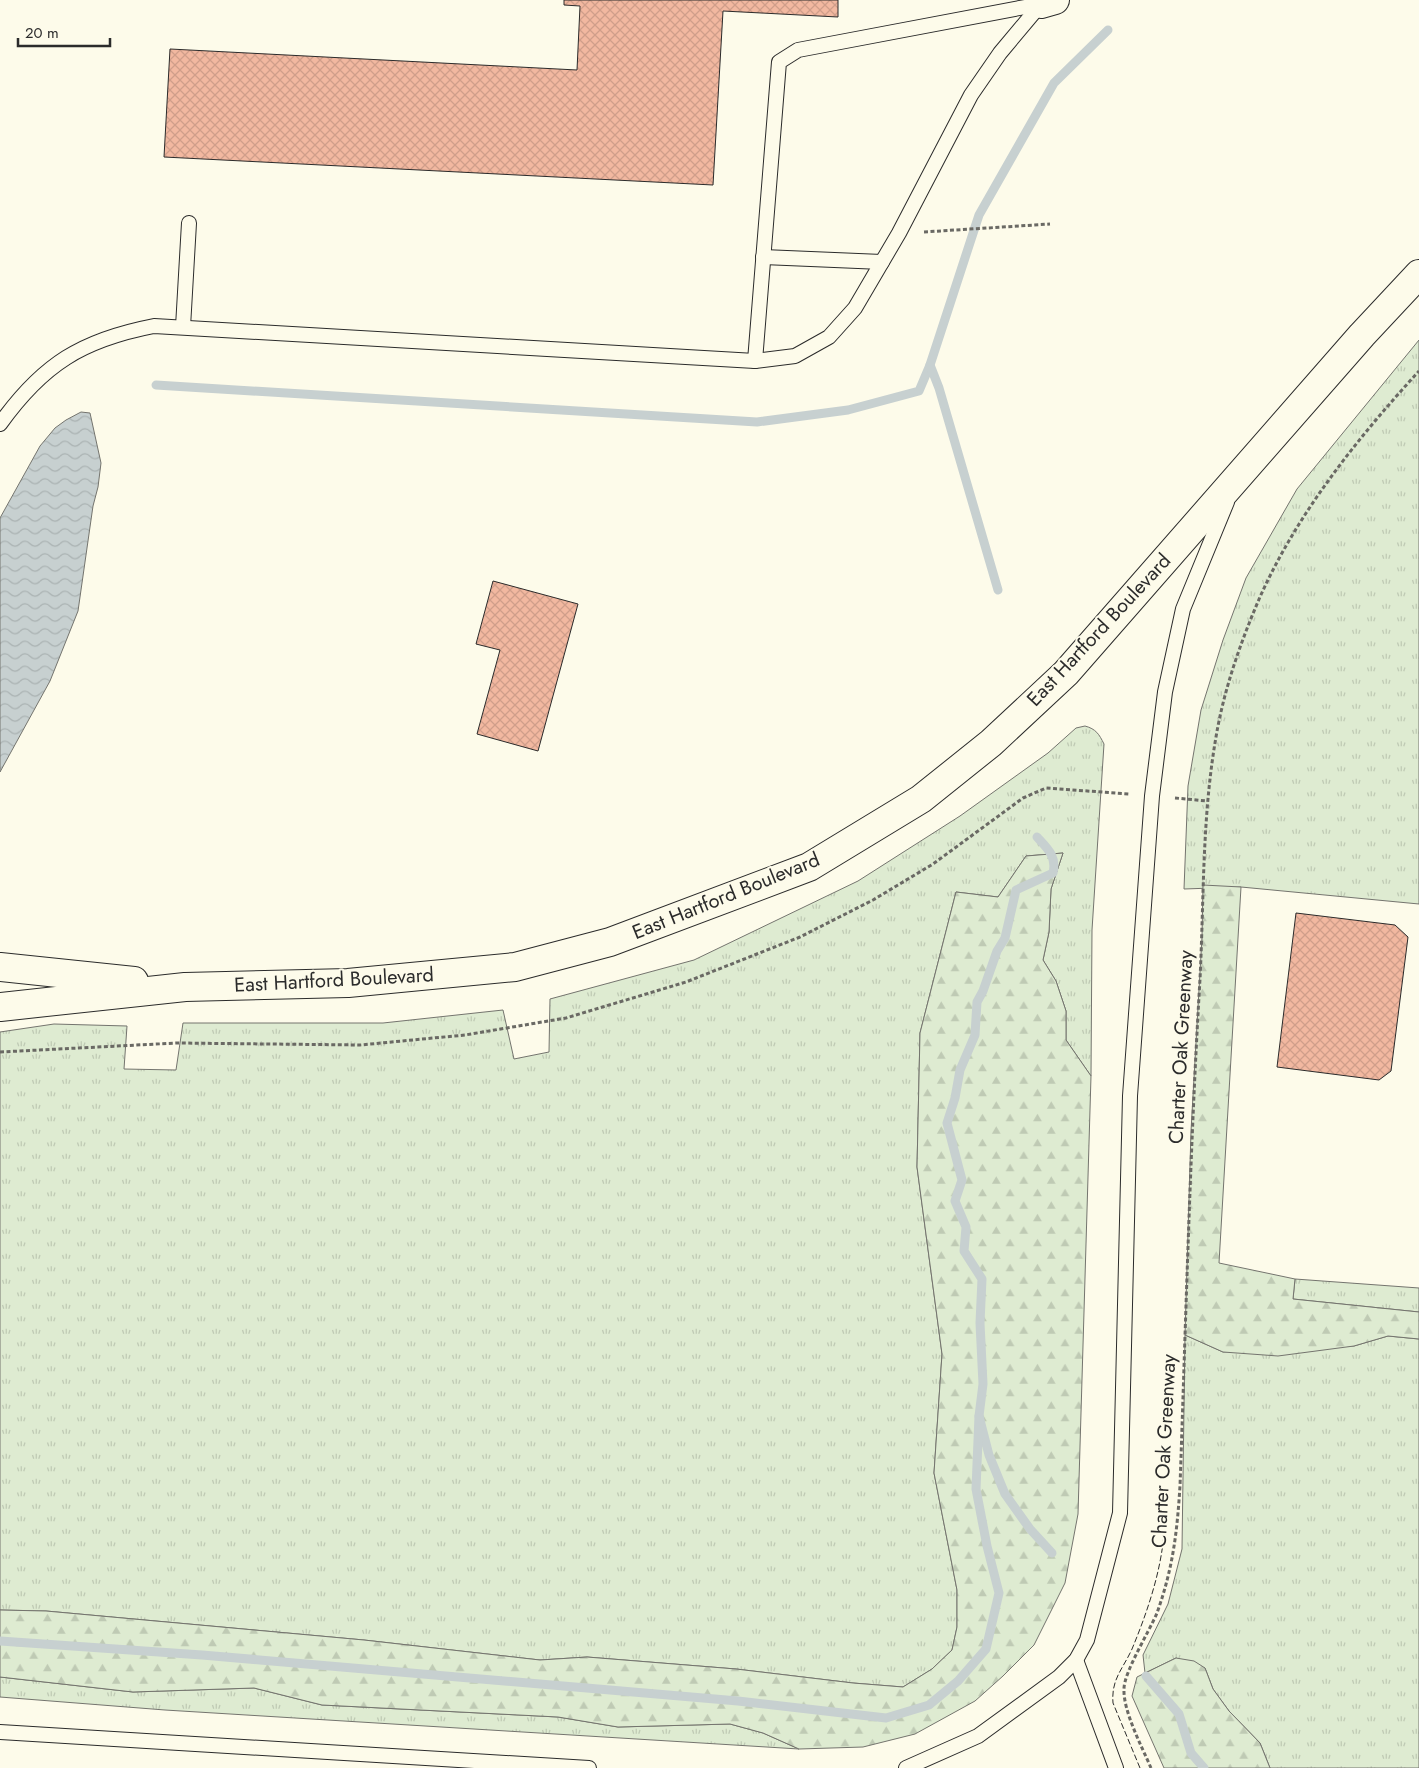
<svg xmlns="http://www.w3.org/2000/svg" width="1419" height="1768" font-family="Jost,sans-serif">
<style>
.grass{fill:url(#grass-tufts);stroke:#74746e}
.forest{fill:url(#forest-firs);stroke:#74746e}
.water{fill:url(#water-waves);stroke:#74746e}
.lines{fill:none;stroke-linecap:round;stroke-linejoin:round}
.stream{stroke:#c7d0d0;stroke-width:9}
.building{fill:url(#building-cross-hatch);stroke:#2b2b2b}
.service-casing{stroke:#2b2b2b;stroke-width:16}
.minor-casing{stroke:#2b2b2b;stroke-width:30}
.path{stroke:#6a6964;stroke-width:3;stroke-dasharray:4 2.5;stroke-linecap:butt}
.service{stroke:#fdfbea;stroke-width:14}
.minor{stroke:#fdfbea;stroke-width:28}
.fence{stroke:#2b2b2b;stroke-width:1;stroke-dasharray:6 2.5;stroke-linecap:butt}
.labels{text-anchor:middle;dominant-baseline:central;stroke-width:4;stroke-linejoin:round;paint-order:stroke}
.street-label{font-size:20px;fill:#2b2b2b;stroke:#fdfbea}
</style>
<defs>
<pattern id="grass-tufts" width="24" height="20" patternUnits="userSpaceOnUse" patternTransform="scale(1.25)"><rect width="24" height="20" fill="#deebd1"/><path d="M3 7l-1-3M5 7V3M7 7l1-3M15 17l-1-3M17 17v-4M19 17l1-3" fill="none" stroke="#bfcab4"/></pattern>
<pattern id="forest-firs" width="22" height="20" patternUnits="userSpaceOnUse" patternTransform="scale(1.25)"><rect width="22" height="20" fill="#deebd1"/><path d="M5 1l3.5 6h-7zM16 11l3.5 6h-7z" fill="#bfcab4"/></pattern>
<pattern id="water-waves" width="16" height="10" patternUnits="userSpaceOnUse" patternTransform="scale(1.25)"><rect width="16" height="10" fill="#c7d0d0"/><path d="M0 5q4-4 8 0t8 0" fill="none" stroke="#abb3b3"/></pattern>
<pattern id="building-cross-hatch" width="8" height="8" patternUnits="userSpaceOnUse" patternTransform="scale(1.25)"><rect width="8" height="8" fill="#f2b8a0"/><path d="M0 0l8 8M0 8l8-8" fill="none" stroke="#d09e8a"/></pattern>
</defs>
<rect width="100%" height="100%" fill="#fdfbea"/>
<g class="grass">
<path d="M 1419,340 L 1419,904 L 1241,887 L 1184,889 L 1188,786 L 1201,710 L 1223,640 L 1246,578 L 1297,489 Z"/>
<path d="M 1085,726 C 1096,729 1099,734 1104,744 L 1092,930 L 1091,1076 L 1066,1040 L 1066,1011 L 1056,981 L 1043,960 L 1049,932 L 1051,889 L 1063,853 L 1026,856 L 998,897 L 956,892 L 920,1033 L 917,1167 L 942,1354 L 934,1473 L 957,1590 L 957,1627 L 952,1650 L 932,1669 L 903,1687 L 853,1683 L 736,1669 L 587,1657 L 540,1660 L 364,1640 L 46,1611 L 0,1610 L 0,1032 L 54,1024 L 127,1026 L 124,1069 L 176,1070 L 183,1023 L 383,1023 L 503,1010 L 514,1059 L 549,1052 L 550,999 L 694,960 L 858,881 L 960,816 L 1048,753 L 1076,728 Z"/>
<path d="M 1295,1279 L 1419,1288 L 1419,1312 L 1293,1299 Z"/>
<path d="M 1185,1335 L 1223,1352 L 1354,1346 L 1388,1336 L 1419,1339 L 1419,1768 L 1270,1768 L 1260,1743 L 1229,1711 L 1213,1689 L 1205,1668 L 1176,1658 L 1145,1673 L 1143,1655 L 1168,1604 L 1182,1549 Z"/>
<path d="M 0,1677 L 133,1692 L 254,1688 L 322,1705 L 558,1717 L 618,1727 L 730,1724 L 763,1733 L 799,1749 L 165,1710 L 0,1697 Z"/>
</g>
<g class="forest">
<path d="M 1063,853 L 1051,889 L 1049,932 L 1043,960 L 1056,981 L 1066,1011 L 1066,1040 L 1091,1076 L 1078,1514 L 1065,1583 L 1034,1645 L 1003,1676 L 975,1701 L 915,1734 L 863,1747 L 799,1749 L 763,1733 L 730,1724 L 618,1727 L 558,1717 L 322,1705 L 254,1688 L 133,1692 L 0,1677 L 0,1610 L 46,1611 L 364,1640 L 540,1660 L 587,1657 L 736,1669 L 853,1683 L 903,1687 L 932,1669 L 952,1650 L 957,1627 L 957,1590 L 934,1473 L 942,1354 L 917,1167 L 920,1033 L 956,892 L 998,897 L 1026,856 Z"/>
<path d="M 1203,885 L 1241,887 L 1219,1263 L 1295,1279 L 1293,1299 L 1419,1312 L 1419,1339 L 1388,1336 L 1354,1346 L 1278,1356 L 1223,1352 L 1185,1335 L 1191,1131 L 1202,937 Z"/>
<path d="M 1176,1658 L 1194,1661 L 1205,1668 L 1213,1689 L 1229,1711 L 1260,1743 L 1270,1768 L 1164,1768 L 1132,1696 L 1137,1677 Z"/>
</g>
<path class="water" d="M 81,412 L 90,413 L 101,463 L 98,487 L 93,506 L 78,611 L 50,681 L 0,772 L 0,518 L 40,446 L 55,428 L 66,420 Z"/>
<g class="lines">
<g class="stream">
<path d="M 156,385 L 757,422 L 848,410 L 919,391 L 930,365"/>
<path d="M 998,590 L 939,388 L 930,365 L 979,215 L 1054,83 L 1108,30"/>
<path d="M 1037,837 C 1047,848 1057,856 1053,873 L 1016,890 L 1005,938 L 997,951 L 983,991 L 977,1002 L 975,1035 L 960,1070 L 955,1098 L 947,1123 L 962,1180 L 955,1201 L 966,1227 L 964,1251 L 982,1279 L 980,1323 L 983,1384 L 979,1416 L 989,1455 L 1005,1494 L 1030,1529 L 1052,1553"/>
<path d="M 0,1641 L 202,1655 L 738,1701 L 886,1718 L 929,1705 L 958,1681 L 986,1649 L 999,1593 L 987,1546 L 976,1489 L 979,1416"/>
<path d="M 1146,1676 L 1179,1714 L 1191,1753 L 1204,1768"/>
</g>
</g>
<g class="building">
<path d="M 564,0 L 838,0 L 838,17 L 723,11 L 713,185 L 164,157 L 170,49 L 577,70 L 580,6 L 564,5 Z"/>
<path d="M 493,581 L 578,604 L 538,751 L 477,734 L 500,650 L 476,644 Z"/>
<path d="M 1296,913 L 1395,925 L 1408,937 L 1391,1071 L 1379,1080 L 1277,1067 Z"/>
</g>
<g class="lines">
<g class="service-casing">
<g id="service">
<path d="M 763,257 L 882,262"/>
<path d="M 183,327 L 189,223"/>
<path d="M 755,361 L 779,62 L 798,50 L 1041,4"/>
<path d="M 0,424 C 43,364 82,340 154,326 L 755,361 L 795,356 L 829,337 L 855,308 L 899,233 L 971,95 L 1000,53 L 1041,4"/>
<path d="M 1076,1660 L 1116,1768"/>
<path d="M 0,1732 L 589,1768"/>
<path d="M 906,1768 L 978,1736 L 1059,1677 L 1076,1660 L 1087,1640 L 1120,1513 L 1130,1096 L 1152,796 L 1165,692 L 1183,609 L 1227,502"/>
</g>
</g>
<g class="minor-casing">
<g id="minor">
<path d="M 1041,4 L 1055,0"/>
<path d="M 0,967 L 134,981"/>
<path d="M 0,1007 L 185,987 L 348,983 L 515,967 L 610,942 L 809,867 L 921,799 L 991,743 L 1066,673 L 1362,335 L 1419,274"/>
</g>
</g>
<g class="path">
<path d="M 924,232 L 1050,224"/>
<path d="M 1175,798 L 1207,801"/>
<path d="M 0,1052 L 177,1043 L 360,1045 L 465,1035 L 566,1018 L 686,982 L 800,937 L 873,900 L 933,864 L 1023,798 L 1046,788 L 1129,794"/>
<path d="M 1151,1768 C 1142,1747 1123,1711 1124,1689 C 1124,1672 1149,1632 1157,1613 C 1173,1568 1177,1533 1180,1486 C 1186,1317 1190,1148 1200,979 C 1204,898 1202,817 1216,737 C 1224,689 1241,641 1260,597 C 1298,512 1357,439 1419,371"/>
</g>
<use href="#service" class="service"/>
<use href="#minor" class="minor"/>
<path class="fence" d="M 1140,1768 L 1113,1703 C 1111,1679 1123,1669 1132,1649 C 1147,1613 1161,1572 1164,1533"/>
</g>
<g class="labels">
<g class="street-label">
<text transform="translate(1099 630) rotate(-47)">East Hartford Boulevard</text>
<text transform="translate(726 896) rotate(-22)">East Hartford Boulevard</text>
<text transform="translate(334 980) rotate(-3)">East Hartford Boulevard</text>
<text transform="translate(1181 1047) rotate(-87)">Charter Oak Greenway</text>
<text transform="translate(1164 1451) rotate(-87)">Charter Oak Greenway</text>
</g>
</g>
<path d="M18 38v8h92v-8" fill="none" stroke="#2b2b2b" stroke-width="2.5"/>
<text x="25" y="38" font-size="15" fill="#2b2b2b" stroke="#fdfbea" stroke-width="4" paint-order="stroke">20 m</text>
</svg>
